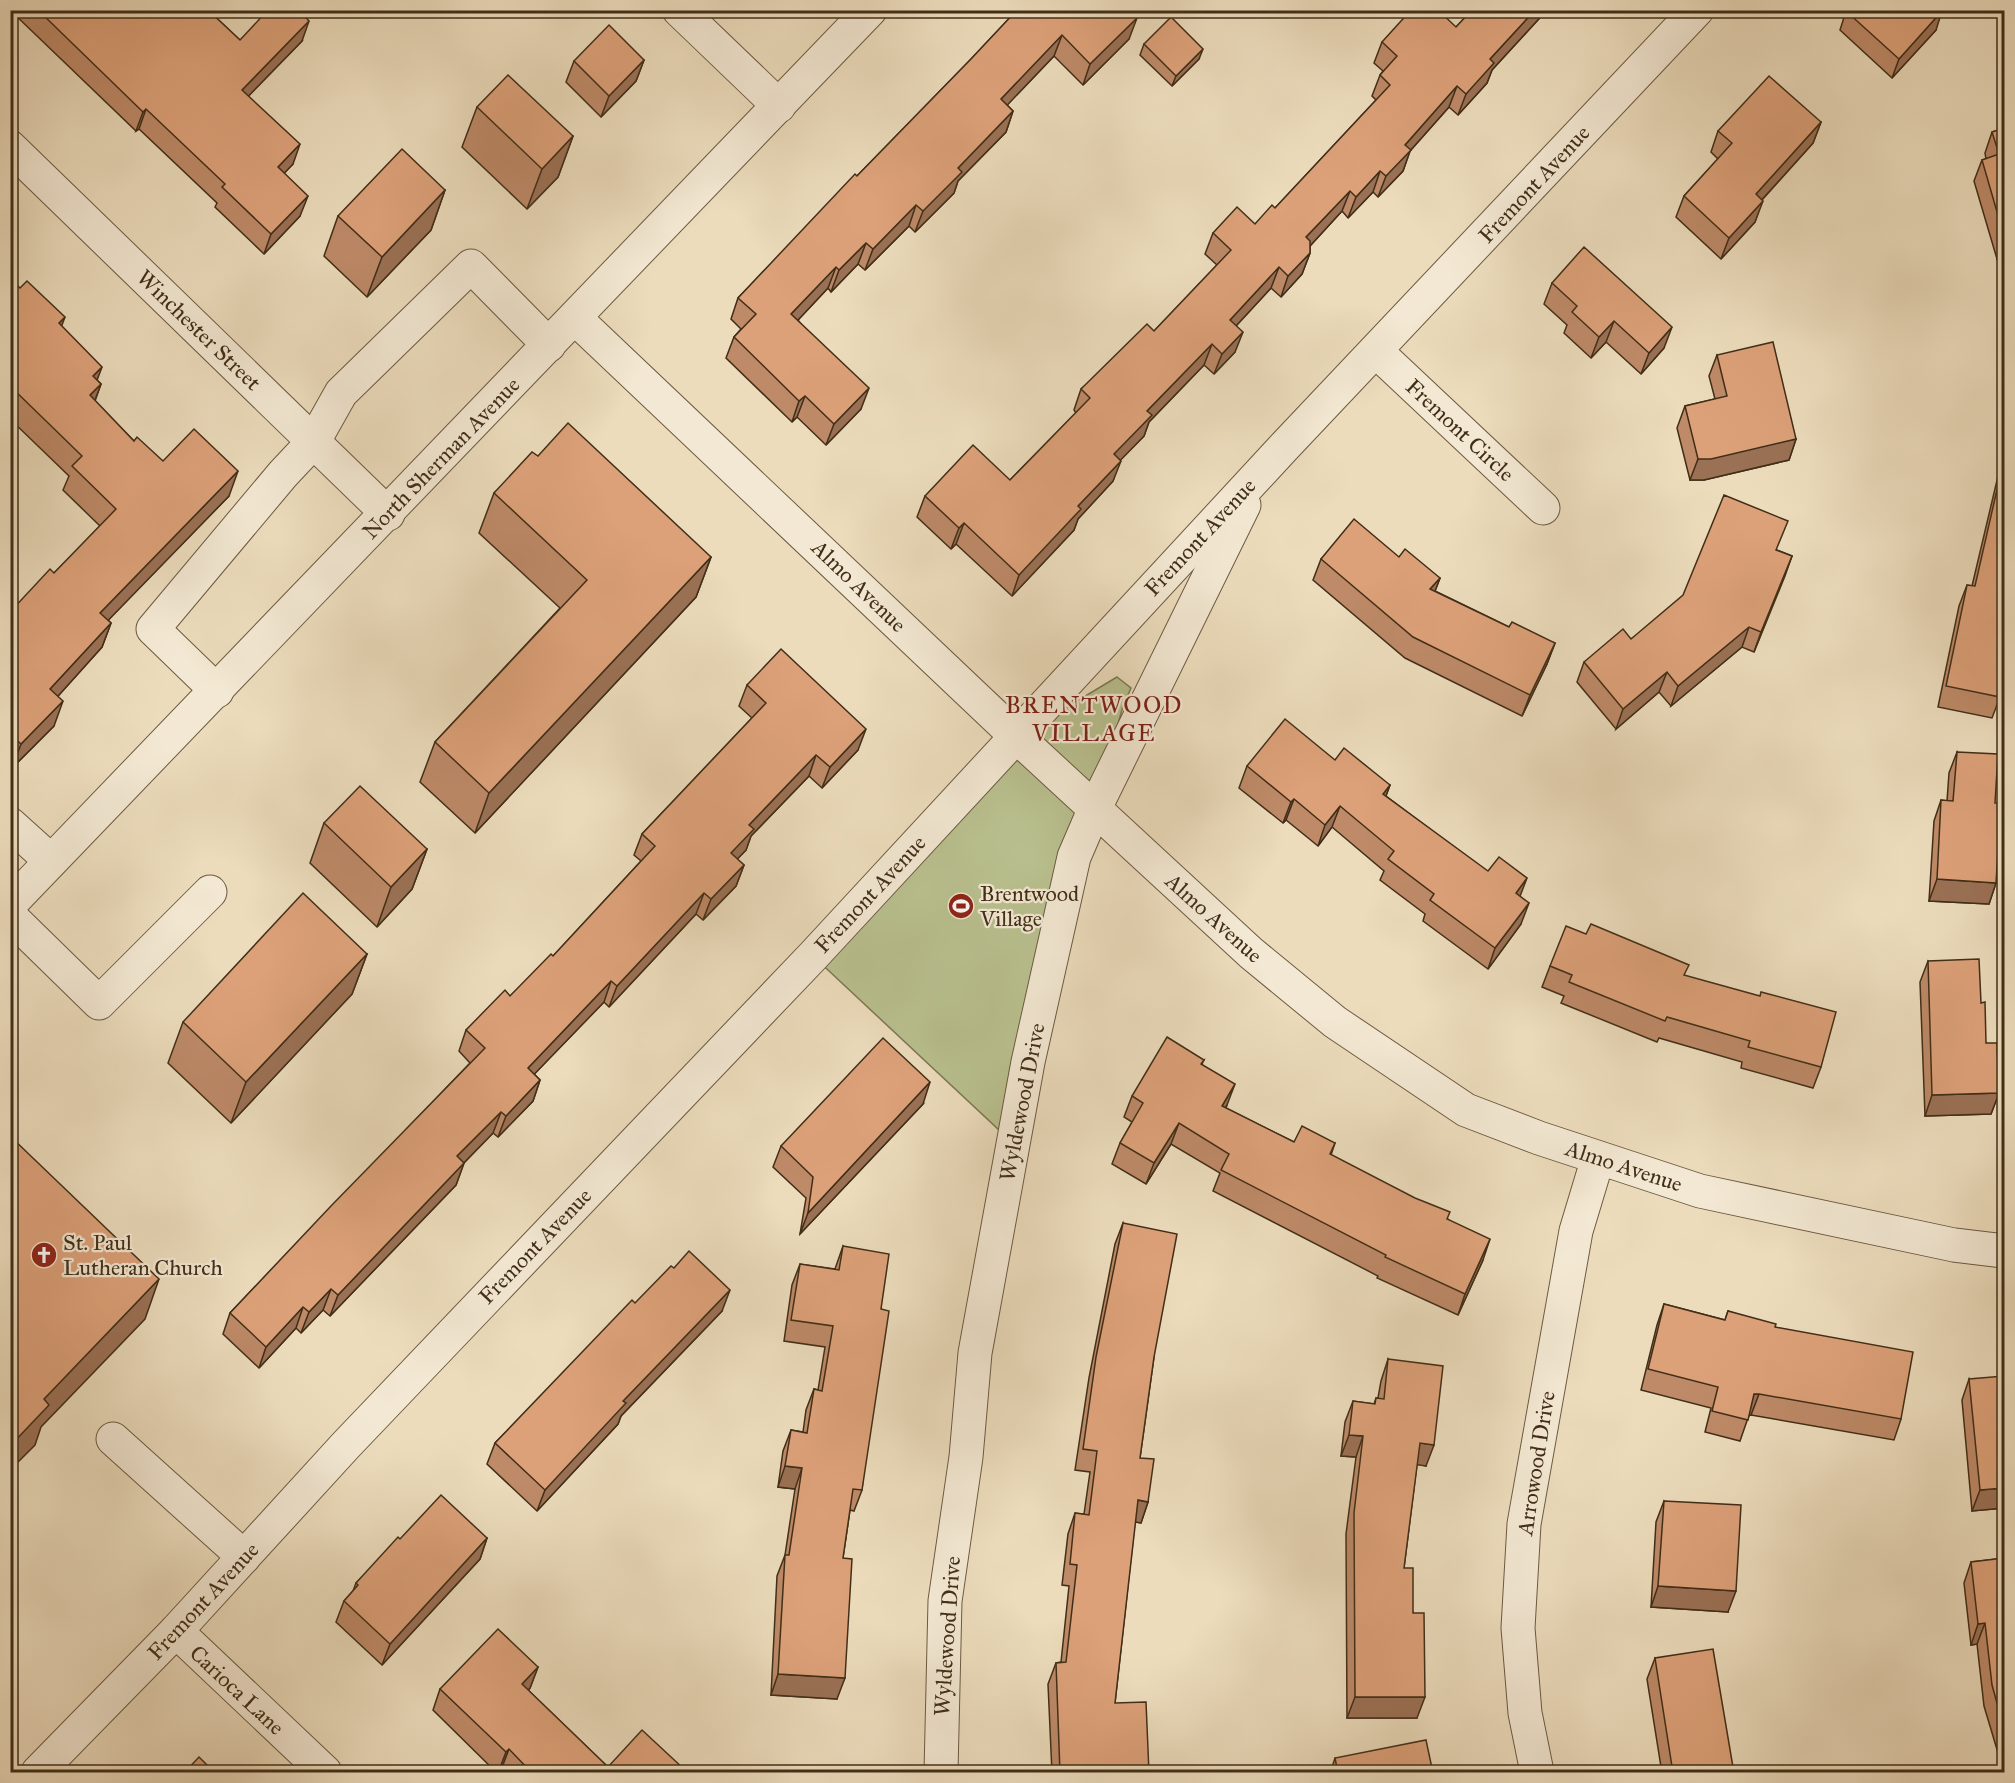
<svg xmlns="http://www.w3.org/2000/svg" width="2015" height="1783" font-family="'IM FELL Great Primer',serif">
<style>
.green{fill:#b9c08f;stroke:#7d7754;stroke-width:1.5}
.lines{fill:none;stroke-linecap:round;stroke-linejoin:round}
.minor-casing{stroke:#6c5a41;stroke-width:35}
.minor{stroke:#f3e8d3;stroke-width:33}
.wall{fill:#be8a68;stroke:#412e18;stroke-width:1.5}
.shaded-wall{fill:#9b7155;stroke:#412e18;stroke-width:1.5}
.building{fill:#dda179;stroke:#412e18;stroke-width:1.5}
.labels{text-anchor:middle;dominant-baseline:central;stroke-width:4.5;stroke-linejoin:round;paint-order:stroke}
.street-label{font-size:22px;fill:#412e18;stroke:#f3e8d3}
.poi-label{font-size:22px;fill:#412e18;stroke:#f3e8d3;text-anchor:start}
.neighbourhood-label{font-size:24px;letter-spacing:1.5px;fill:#7a1f14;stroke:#f3e8d3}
</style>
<rect width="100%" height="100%" fill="#ecdcbc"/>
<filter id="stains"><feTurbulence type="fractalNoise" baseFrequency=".00333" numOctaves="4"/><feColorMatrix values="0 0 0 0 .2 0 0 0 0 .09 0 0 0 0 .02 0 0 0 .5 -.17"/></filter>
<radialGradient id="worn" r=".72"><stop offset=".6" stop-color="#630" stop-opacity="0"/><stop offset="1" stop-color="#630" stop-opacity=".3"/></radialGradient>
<path class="green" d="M 1117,677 L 1131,688 L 1123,706 L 1095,808 L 1014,1144 L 813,956 L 1017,737 Z"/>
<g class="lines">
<g class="minor-casing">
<g id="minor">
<path d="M 679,10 L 779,106"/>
<path d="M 10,147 L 388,514"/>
<path d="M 575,318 L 1017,737 L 1251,953 L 1335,1022 L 1466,1110 L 1539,1138 L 1700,1191 L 1954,1245 L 2004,1251"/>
<path d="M 1377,352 L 1543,508"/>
<path d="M 217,691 L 153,629 L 283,474 L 314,441 L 341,393 L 471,266 L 549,345"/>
<path d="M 10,824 L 51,861"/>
<path d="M 10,904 L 870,10"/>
<path d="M 10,916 L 99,1003 L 210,892"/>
<path d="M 113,1439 L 244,1557"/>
<path d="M 176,1631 L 325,1772"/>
<path d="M 38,1772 L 176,1631 L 346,1445 L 813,956 L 1284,447 L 1697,10"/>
<path d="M 941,1772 L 945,1601 L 966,1457 L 975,1353 L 1028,1062 L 1074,857 L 1095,808 L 1244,505"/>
<path d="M 1537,1772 L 1525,1713 L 1518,1628 L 1524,1524 L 1576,1231 L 1598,1158"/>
</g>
</g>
<use href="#minor" class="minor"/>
</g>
<g class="wall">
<path d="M 10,10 L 208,10 L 240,40 L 302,41 L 248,96 L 293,164 L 284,173 L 300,216 L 264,254 L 215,207 L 217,203 L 139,129 L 136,131 Z"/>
<path d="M 1017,10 L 1129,39 L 1083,85 L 1054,56 L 1007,105 L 1013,111 L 1006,132 L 958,181 L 954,193 L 915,232 L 909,226 L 865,270 L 858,264 L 831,292 L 828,288 L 798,320 L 861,409 L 826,445 L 797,417 L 792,422 L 726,358 L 734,337 L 741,329 L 731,319 L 738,298 L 971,59 Z"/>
<path d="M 1472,10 L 1547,10 L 1492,70 L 1487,83 L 1458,115 L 1449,107 L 1410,151 L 1403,171 L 1378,197 L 1373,192 L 1348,218 L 1342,211 L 1310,246 L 1310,253 L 1302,274 L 1281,297 L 1271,288 L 1236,326 L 1235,352 L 1214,374 L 1204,365 L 1149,422 L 1144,436 L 1120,460 L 1113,481 L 1078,519 L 1074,530 L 1012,596 L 956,544 L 951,549 L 917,517 L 925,496 L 1010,480 L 1076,413 L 1074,410 L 1081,389 L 1154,331 L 1217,265 L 1205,254 L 1213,233 L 1255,224 L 1275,208 L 1376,100 L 1372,96 L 1380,75 L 1383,71 L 1374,63 L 1382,42 L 1456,27 Z"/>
<path d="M 1846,11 L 1936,30 L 1892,78 L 1840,30 Z"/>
<path d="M 1144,44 L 1199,59 L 1172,86 L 1140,55 Z"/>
<path d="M 644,60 L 636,81 L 601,117 L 566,82 L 574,61 Z"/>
<path d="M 477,107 L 573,136 L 558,177 L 527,209 L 462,147 Z"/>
<path d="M 1821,122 L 1813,143 L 1762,200 L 1755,222 L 1721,259 L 1676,217 L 1684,196 L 1718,159 L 1711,152 L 1718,131 Z"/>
<path d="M 2004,128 L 2004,256 L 1997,259 L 1974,181 L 1982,160 L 1986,159 L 1985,153 L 1992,132 Z"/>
<path d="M 445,190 L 431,230 L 367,297 L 324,256 L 338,216 Z"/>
<path d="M 10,279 L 61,326 L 97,380 L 101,384 L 95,401 L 134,441 L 163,461 L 229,496 L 108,620 L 111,623 L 102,647 L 58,696 L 54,726 L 12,768 L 10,767 L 10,612 L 54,573 L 100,526 L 63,490 L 69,476 L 10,419 Z"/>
<path d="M 1552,283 L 1664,348 L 1641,374 L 1606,342 L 1591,358 L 1564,333 L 1567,325 L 1544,304 Z"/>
<path d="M 1717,355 L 1796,439 L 1789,460 L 1704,480 L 1690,480 L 1677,428 L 1685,406 L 1715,399 L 1709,376 Z"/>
<path d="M 538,456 L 711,557 L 696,597 L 475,833 L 420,782 L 435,742 L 560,608 L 479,533 L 494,493 Z"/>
<path d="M 2004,457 L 2000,697 L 1992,718 L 1938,707 L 1959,606 L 1967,585 L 1972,586 L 1998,476 Z"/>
<path d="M 1777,550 L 1792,556 L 1754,652 L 1742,647 L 1671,706 L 1659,692 L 1616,729 L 1577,682 L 1584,662 L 1631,639 Z"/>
<path d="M 1399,557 L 1440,578 L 1435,591 L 1509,627 L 1555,643 L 1547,664 L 1522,716 L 1405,658 L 1313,580 L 1321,559 Z"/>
<path d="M 747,685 L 858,750 L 822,788 L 809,776 L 751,836 L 746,850 L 737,859 L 744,865 L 736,886 L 703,920 L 696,914 L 609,1007 L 604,1002 L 534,1074 L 540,1080 L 533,1101 L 498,1137 L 493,1133 L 464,1163 L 456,1185 L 330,1316 L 323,1310 L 301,1333 L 296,1328 L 259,1368 L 223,1334 L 230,1313 L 470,1063 L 459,1051 L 466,1030 L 510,996 L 553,956 L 641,861 L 634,855 L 642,834 L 752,718 L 739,706 Z"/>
<path d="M 1957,752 L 1996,883 L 1989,904 L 1929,901 L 1934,821 L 1941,800 L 1947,801 L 1949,773 Z"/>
<path d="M 1335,760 L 1390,785 L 1386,796 L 1520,897 L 1521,924 L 1488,969 L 1423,921 L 1425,914 L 1380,880 L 1384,871 L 1332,827 L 1318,846 L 1286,820 L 1283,823 L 1239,788 L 1247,766 Z"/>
<path d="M 324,823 L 427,849 L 412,889 L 377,927 L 310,863 Z"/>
<path d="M 367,954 L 352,994 L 231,1123 L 168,1063 L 183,1022 Z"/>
<path d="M 1928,961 L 1986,1043 L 1999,1093 L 1991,1114 L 1925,1116 L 1920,982 Z"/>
<path d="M 1550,966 L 1685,976 L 1821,1067 L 1813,1088 L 1741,1068 L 1742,1062 L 1659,1038 L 1657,1042 L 1561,1003 L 1564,996 L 1542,987 Z"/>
<path d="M 1204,1060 L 1202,1064 L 1227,1105 L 1226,1108 L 1294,1142 L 1335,1143 L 1331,1155 L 1448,1219 L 1483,1260 L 1458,1315 L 1377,1278 L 1378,1276 L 1213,1191 L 1220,1173 L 1171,1144 L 1146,1184 L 1112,1164 L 1120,1143 L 1132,1122 L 1124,1117 L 1132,1096 Z"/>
<path d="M 923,1104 L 800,1234 L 806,1198 L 773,1167 L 781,1146 Z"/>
<path d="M 1123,1223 L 1154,1357 L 1140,1458 L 1148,1502 L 1141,1523 L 1135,1522 L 1115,1703 L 1149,1773 L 1052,1773 L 1048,1684 L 1056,1663 L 1061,1662 L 1069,1586 L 1062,1585 L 1068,1534 L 1075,1513 L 1084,1514 L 1090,1472 L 1075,1470 L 1089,1378 L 1115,1244 Z"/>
<path d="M 843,1246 L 881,1309 L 862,1490 L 854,1511 L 850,1510 L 843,1558 L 837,1699 L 771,1695 L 777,1576 L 785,1555 L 795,1489 L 778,1487 L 783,1451 L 791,1430 L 803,1432 L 806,1410 L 814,1389 L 818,1390 L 825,1347 L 784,1341 L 792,1285 L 800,1264 L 835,1269 Z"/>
<path d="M 635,1303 L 722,1311 L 621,1416 L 618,1424 L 537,1511 L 487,1464 L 495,1443 Z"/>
<path d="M 1664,1304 L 1725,1320 L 1728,1311 L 1775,1327 L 1901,1419 L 1894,1440 L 1751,1415 L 1749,1415 L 1740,1441 L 1705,1432 L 1711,1408 L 1641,1390 L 1657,1325 Z"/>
<path d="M 1388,1359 L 1426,1466 L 1417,1464 L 1404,1568 L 1413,1613 L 1417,1718 L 1347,1718 L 1346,1534 L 1356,1457 L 1341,1456 L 1345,1422 L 1353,1401 L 1374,1404 L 1376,1398 L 1378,1398 L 1381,1381 Z"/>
<path d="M 1969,1379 L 2004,1508 L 1972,1511 L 1962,1400 Z"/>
<path d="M 1664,1501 L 1728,1612 L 1651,1607 L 1656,1522 Z"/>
<path d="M 487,1538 L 480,1559 L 382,1665 L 336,1622 L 344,1601 L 353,1591 L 356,1583 L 400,1539 Z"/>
<path d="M 2004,1558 L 2004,1773 L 1984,1706 L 1977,1644 L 1971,1645 L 1964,1583 L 1971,1562 Z"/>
<path d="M 1655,1658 L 1734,1773 L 1662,1773 L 1647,1679 Z"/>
<path d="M 538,1667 L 530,1688 L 528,1690 L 608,1767 L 684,1773 L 503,1773 L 501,1770 L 499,1773 L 497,1773 L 433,1710 L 440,1689 Z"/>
<path d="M 1335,1758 L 1433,1773 L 1330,1773 Z"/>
</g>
<g class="shaded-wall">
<path d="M 1535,10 L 1547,10 L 1492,70 L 1487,83 L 1458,115 L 1466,94 L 1490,59 Z"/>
<path d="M 1942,11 L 1936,30 L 1892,78 L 1899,59 Z"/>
<path d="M 1137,18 L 1129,39 L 1083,85 L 1090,64 Z"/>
<path d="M 309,21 L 302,41 L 235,110 L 242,90 Z"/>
<path d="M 1062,35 L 1054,56 L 993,120 L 1001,99 Z"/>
<path d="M 1203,49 L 1199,59 L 1172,86 L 1176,76 Z"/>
<path d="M 644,60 L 636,81 L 601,117 L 609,96 Z"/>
<path d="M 1457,86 L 1449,107 L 1410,151 L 1403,171 L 1378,197 L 1386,176 L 1405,145 Z"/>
<path d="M 146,109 L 139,129 L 136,131 L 143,112 Z"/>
<path d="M 1013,111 L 1006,132 L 958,181 L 954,193 L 915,232 L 923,211 L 958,168 Z"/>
<path d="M 1821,122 L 1813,143 L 1748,215 L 1756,194 Z"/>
<path d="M 573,136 L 558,177 L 527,209 L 542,169 Z"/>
<path d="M 300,144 L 293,164 L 271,187 L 278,167 Z"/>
<path d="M 1380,171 L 1373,192 L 1348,218 L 1356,197 Z"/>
<path d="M 445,190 L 431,230 L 367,297 L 382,257 Z"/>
<path d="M 1350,191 L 1342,211 L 1299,258 L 1306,237 Z"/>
<path d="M 308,196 L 300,216 L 264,254 L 271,234 Z"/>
<path d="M 1763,201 L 1755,222 L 1721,259 L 1729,238 Z"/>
<path d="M 916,205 L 909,226 L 865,270 L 873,249 Z"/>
<path d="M 2004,239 L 2004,256 L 1997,259 Z"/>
<path d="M 866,243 L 858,264 L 831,292 L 839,270 Z"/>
<path d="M 1310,253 L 1302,274 L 1281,297 L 1288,276 Z"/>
<path d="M 836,267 L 828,288 L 784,335 L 791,314 Z"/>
<path d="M 1279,267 L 1271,288 L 1223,340 L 1230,320 Z"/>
<path d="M 65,317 L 56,341 L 59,323 Z"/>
<path d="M 1614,321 L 1606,342 L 1591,358 L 1599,337 Z"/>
<path d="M 1672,327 L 1664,348 L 1641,374 L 1649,353 Z"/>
<path d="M 1243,332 L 1235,352 L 1214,374 L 1222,354 Z"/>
<path d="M 1212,344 L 1204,365 L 1149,422 L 1144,436 L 1106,475 L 1114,454 L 1147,411 Z"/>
<path d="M 102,367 L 93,391 L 93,376 Z"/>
<path d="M 101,384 L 92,408 L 90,395 Z"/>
<path d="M 869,388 L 861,409 L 826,445 L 834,424 Z"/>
<path d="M 805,396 L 797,417 L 792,422 L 799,401 Z"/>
<path d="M 1796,439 L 1789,460 L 1704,480 L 1690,480 L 1698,459 Z"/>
<path d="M 1121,461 L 1113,481 L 1078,519 L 1074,530 L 1012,596 L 1019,575 L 1078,506 Z"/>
<path d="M 238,471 L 229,496 L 91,638 L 100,613 Z"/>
<path d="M 964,523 L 956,544 L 951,549 L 959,528 Z"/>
<path d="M 1792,556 L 1785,576 L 1754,652 L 1761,632 Z"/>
<path d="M 711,557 L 696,597 L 475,833 L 489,793 Z"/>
<path d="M 1440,578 L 1432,599 L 1430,589 Z"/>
<path d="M 111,623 L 102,647 L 42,714 L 50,689 Z"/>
<path d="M 1749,627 L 1742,647 L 1671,706 L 1678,686 Z"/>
<path d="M 1555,643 L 1547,664 L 1522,716 L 1530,695 Z"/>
<path d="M 1667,672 L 1659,692 L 1616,729 L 1623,709 Z"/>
<path d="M 63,701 L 54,726 L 12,768 L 21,744 Z"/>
<path d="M 866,729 L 858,750 L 822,788 L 830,767 Z"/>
<path d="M 816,755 L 809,776 L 751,836 L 746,850 L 723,874 L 731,853 L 749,825 Z"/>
<path d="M 1390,785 L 1382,806 L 1383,794 Z"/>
<path d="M 1294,799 L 1286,820 L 1283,823 L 1291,802 Z"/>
<path d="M 1340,806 L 1332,827 L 1318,846 L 1325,825 Z"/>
<path d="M 427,849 L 412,889 L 377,927 L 391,887 Z"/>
<path d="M 744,865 L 736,886 L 703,920 L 711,899 Z"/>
<path d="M 1527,878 L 1519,899 L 1516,893 Z"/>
<path d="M 1937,879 L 1996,883 L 1989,904 L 1929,901 Z"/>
<path d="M 704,893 L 696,914 L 609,1007 L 617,986 Z"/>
<path d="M 1529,903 L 1521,924 L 1488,969 L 1495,948 Z"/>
<path d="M 367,954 L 352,994 L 231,1123 L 246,1082 Z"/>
<path d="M 611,981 L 604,1002 L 520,1089 L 528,1068 Z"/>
<path d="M 540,1080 L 533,1101 L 498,1137 L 506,1116 Z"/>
<path d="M 930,1082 L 923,1104 L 800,1234 L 808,1213 Z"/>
<path d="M 1235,1084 L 1227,1105 L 1214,1127 L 1222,1106 Z"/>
<path d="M 1999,1093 L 1991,1114 L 1925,1116 L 1932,1095 Z"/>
<path d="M 501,1112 L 493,1133 L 450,1177 L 457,1156 Z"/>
<path d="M 1179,1123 L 1171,1144 L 1146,1184 L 1154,1163 Z"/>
<path d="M 464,1163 L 456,1185 L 330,1316 L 338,1295 Z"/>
<path d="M 1490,1239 L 1483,1260 L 1458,1315 L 1465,1294 Z"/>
<path d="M 159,1279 L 145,1319 L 41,1427 L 35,1445 L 10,1470 L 10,1446 L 44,1399 Z"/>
<path d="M 331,1289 L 323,1310 L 301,1333 L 309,1312 Z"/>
<path d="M 730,1290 L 722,1311 L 621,1416 L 618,1424 L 537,1511 L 545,1490 L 623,1401 Z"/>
<path d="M 303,1307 L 296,1328 L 259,1368 L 266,1347 Z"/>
<path d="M 1754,1394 L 1759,1394 L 1751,1415 L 1747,1416 Z"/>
<path d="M 1349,1435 L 1363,1436 L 1356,1457 L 1341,1456 Z"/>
<path d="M 1420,1443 L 1434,1445 L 1426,1466 L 1412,1464 Z"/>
<path d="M 785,1466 L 802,1468 L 795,1489 L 778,1487 Z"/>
<path d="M 2004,1488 L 2004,1508 L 1972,1511 L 1980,1490 Z"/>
<path d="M 1138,1500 L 1148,1502 L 1141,1523 L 1130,1521 Z"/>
<path d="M 487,1538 L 480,1559 L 382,1665 L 390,1644 Z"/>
<path d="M 1658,1586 L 1736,1591 L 1728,1612 L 1651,1607 Z"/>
<path d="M 1985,1623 L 1977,1644 L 1971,1645 L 1978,1624 Z"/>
<path d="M 538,1667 L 530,1688 L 514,1705 L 522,1684 Z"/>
<path d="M 778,1674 L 845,1678 L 837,1699 L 771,1695 Z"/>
<path d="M 1355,1697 L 1425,1697 L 1417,1718 L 1347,1718 Z"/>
<path d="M 509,1749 L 501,1770 L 498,1773 L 506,1752 Z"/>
</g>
<g class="building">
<path d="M 38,10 L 208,10 L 240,40 L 268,10 L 299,10 L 309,21 L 242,90 L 300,144 L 278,167 L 308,196 L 271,234 L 222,187 L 225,184 L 146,109 L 143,112 Z"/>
<path d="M 1017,10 L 1130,10 L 1137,18 L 1090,64 L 1062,35 L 1001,99 L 1013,111 L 958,168 L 962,172 L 923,211 L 916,205 L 873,249 L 866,243 L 839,270 L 836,267 L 791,314 L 869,388 L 834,424 L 805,396 L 799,401 L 734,337 L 756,314 L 738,298 L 855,174 L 857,176 L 971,59 Z"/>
<path d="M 1411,10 L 1438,10 L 1456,27 L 1472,10 L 1535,10 L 1490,59 L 1494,63 L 1466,94 L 1457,86 L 1405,145 L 1411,150 L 1386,176 L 1380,171 L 1356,197 L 1350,191 L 1306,237 L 1310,241 L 1310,253 L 1288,276 L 1279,267 L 1230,320 L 1243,332 L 1222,354 L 1212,344 L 1147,411 L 1152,415 L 1114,454 L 1121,461 L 1078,506 L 1081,509 L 1019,575 L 964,523 L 959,528 L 925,496 L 973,445 L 1010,480 L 1090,398 L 1081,389 L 1147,324 L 1154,331 L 1231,250 L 1213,233 L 1237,207 L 1255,224 L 1272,205 L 1275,208 L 1390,85 L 1380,75 L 1397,56 L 1382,42 Z"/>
<path d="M 1847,10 L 1942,10 L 1942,11 L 1899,59 L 1846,11 Z"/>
<path d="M 1171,17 L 1203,49 L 1176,76 L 1144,44 Z"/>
<path d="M 609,25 L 644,60 L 609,96 L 574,61 Z"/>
<path d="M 508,75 L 573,136 L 542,169 L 477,107 Z"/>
<path d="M 1769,76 L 1821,122 L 1756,194 L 1763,201 L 1729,238 L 1684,196 L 1732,143 L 1718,131 Z"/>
<path d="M 2004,128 L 2004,236 L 1982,160 L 1999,154 L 1992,132 Z"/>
<path d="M 402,149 L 445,190 L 382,257 L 338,216 Z"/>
<path d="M 1584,247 L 1672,327 L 1649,353 L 1614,321 L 1599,337 L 1572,312 L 1577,306 L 1552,283 Z"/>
<path d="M 10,279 L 20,288 L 27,281 L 65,317 L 59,323 L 102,367 L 93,376 L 101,384 L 90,395 L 134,441 L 137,437 L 163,461 L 194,429 L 238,471 L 100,613 L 111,623 L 50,689 L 63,701 L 21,744 L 10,734 L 10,612 L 50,569 L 54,573 L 116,509 L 72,466 L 82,456 L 10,386 Z"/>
<path d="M 1773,342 L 1796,439 L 1711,459 L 1698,459 L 1685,406 L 1727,396 L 1717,355 Z"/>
<path d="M 568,423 L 711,557 L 489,793 L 435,742 L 587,580 L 494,493 L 532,452 L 538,456 Z"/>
<path d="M 2004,459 L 2004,674 L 2000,697 L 1946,686 L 1967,585 L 1975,586 Z"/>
<path d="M 1724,495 L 1788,521 L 1776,550 L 1792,556 L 1761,632 L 1749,627 L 1678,686 L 1667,672 L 1623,709 L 1584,662 L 1623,629 L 1631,639 L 1683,595 Z"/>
<path d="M 1354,519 L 1399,557 L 1405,549 L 1440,578 L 1430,589 L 1509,627 L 1512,622 L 1555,643 L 1530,695 L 1413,637 L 1321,559 Z"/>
<path d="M 781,649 L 866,729 L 830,767 L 816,755 L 749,825 L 754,829 L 731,853 L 744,865 L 711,899 L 704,893 L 617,986 L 611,981 L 528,1068 L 540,1080 L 506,1116 L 501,1112 L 457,1156 L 464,1163 L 338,1295 L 331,1289 L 309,1312 L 303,1307 L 266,1347 L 230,1313 L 331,1206 L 485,1048 L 466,1030 L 505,990 L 510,996 L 551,954 L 553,956 L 655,846 L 642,834 L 766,703 L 747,685 Z"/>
<path d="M 1285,719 L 1335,760 L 1344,748 L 1390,785 L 1383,794 L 1488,871 L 1499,857 L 1527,878 L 1516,893 L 1529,903 L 1495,948 L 1430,900 L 1434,894 L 1388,859 L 1394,851 L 1340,806 L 1325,825 L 1294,799 L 1291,802 L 1247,766 Z"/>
<path d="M 1957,752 L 1998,754 L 1995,803 L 2001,803 L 1996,883 L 1937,879 L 1941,800 L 1953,801 Z"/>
<path d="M 360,786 L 427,849 L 391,887 L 324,823 Z"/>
<path d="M 303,893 L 367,954 L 246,1082 L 183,1022 Z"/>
<path d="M 1591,924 L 1689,965 L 1684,975 L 1760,996 L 1761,992 L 1836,1012 L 1821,1067 L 1748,1047 L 1750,1041 L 1667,1017 L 1665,1021 L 1569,982 L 1572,975 L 1550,966 L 1566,926 L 1586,934 Z"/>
<path d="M 1979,959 L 1981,1003 L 1985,1002 L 1986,1043 L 1997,1043 L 1999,1093 L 1932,1095 L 1928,961 Z"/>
<path d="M 1167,1037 L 1204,1060 L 1201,1064 L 1235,1084 L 1222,1106 L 1294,1142 L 1302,1126 L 1335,1143 L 1330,1154 L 1415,1198 L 1450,1212 L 1447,1219 L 1490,1239 L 1465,1294 L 1385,1257 L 1386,1255 L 1221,1170 L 1229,1154 L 1179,1123 L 1154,1163 L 1120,1143 L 1143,1103 L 1132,1096 Z"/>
<path d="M 883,1038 L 930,1082 L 808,1213 L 813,1177 L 781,1146 Z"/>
<path d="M 10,1136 L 159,1279 L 44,1399 L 49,1405 L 10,1446 Z"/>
<path d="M 1123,1223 L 1177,1234 L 1154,1357 L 1140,1458 L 1154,1459 L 1148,1502 L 1138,1500 L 1115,1703 L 1146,1702 L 1149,1773 L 1060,1773 L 1056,1663 L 1066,1662 L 1077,1565 L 1070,1564 L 1075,1513 L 1089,1515 L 1097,1451 L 1083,1449 L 1096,1357 Z"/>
<path d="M 843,1246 L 889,1254 L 881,1309 L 889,1311 L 862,1490 L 853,1489 L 843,1558 L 852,1559 L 845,1678 L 778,1674 L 785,1555 L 789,1555 L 802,1468 L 785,1466 L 791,1430 L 807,1433 L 814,1389 L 822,1391 L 833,1326 L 791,1320 L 800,1264 L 839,1270 Z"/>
<path d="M 689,1251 L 730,1290 L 623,1401 L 626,1403 L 545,1490 L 495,1443 L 632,1300 L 635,1303 L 671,1266 L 674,1268 Z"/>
<path d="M 1664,1304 L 1725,1320 L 1728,1311 L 1776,1324 L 1775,1327 L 1913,1352 L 1901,1419 L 1759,1394 L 1754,1394 L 1748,1420 L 1712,1411 L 1718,1387 L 1648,1369 Z"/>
<path d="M 1388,1359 L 1443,1366 L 1434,1445 L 1420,1443 L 1404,1568 L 1413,1568 L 1413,1613 L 1424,1613 L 1425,1697 L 1355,1697 L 1354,1513 L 1363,1436 L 1349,1435 L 1353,1401 L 1375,1404 L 1376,1398 L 1384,1399 Z"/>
<path d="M 2004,1376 L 2004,1488 L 1980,1490 L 1969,1379 Z"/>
<path d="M 441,1495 L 487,1538 L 390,1644 L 344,1601 L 358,1585 L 356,1583 L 398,1537 L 400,1539 Z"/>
<path d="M 1664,1501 L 1741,1505 L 1736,1591 L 1658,1586 Z"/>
<path d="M 2004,1558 L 2004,1728 L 1992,1685 L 1985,1623 L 1978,1624 L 1971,1562 Z"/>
<path d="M 498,1629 L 538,1667 L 522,1684 L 608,1767 L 642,1730 L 685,1770 L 682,1773 L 532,1773 L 509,1749 L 506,1752 L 440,1689 Z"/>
<path d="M 1713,1649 L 1734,1773 L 1673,1773 L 1655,1658 Z"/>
<path d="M 1426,1740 L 1433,1773 L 1338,1773 L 1335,1758 Z"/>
<path d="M 199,1757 L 215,1773 L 184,1773 Z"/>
<path d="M 851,1770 L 852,1773 L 830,1773 Z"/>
</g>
<defs>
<g id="stadium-disc" transform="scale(1.35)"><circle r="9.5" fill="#8f2418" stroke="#f3e8d3"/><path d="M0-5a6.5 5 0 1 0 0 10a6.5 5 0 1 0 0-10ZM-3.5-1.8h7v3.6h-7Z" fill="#fff"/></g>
<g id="church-disc" transform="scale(1.35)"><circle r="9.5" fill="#8f2418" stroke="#f3e8d3"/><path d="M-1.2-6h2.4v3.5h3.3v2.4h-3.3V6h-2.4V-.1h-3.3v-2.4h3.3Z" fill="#fff"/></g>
</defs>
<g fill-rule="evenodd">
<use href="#stadium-disc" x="961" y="906"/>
<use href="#church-disc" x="44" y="1255"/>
</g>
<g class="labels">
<g class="street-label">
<text transform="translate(1534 184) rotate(-47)">Fremont Avenue</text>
<text transform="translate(199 330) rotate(44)">Winchester Street</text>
<text transform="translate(1460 430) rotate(43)">Fremont Circle</text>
<text transform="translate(441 458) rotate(-46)">North Sherman Avenue</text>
<text transform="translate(1200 537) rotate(-47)">Fremont Avenue</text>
<text transform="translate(859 586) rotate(44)">Almo Avenue</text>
<text transform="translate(870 894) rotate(-47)">Fremont Avenue</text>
<text transform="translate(1214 918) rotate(42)">Almo Avenue</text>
<text transform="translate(1022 1102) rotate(-79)">Wyldewood Drive</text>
<text transform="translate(1624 1166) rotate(18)">Almo Avenue</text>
<text transform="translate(535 1246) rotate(-46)">Fremont Avenue</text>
<text transform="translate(1536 1463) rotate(-81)">Arrowood Drive</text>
<text transform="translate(203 1601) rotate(-47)">Fremont Avenue</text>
<text transform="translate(947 1636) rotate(-86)">Wyldewood Drive</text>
<text transform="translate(237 1690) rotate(43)">Carioca Lane</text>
</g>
<g class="poi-label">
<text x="980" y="893">Brentwood<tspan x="980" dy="25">Village</tspan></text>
<text x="63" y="1242">St. Paul<tspan x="63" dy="25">Lutheran Church</tspan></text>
</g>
<g class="neighbourhood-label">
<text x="1094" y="705">BRENTWOOD<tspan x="1094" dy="28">VILLAGE</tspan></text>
</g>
</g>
<rect width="2015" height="1783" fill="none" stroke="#ecdcbc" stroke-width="36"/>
<rect x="12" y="12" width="1991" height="1759" fill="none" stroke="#412e18" stroke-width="3"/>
<rect x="18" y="18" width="1979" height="1747" fill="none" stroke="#412e18" stroke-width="1.5"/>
<rect width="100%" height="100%" filter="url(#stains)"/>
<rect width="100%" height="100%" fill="url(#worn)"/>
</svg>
